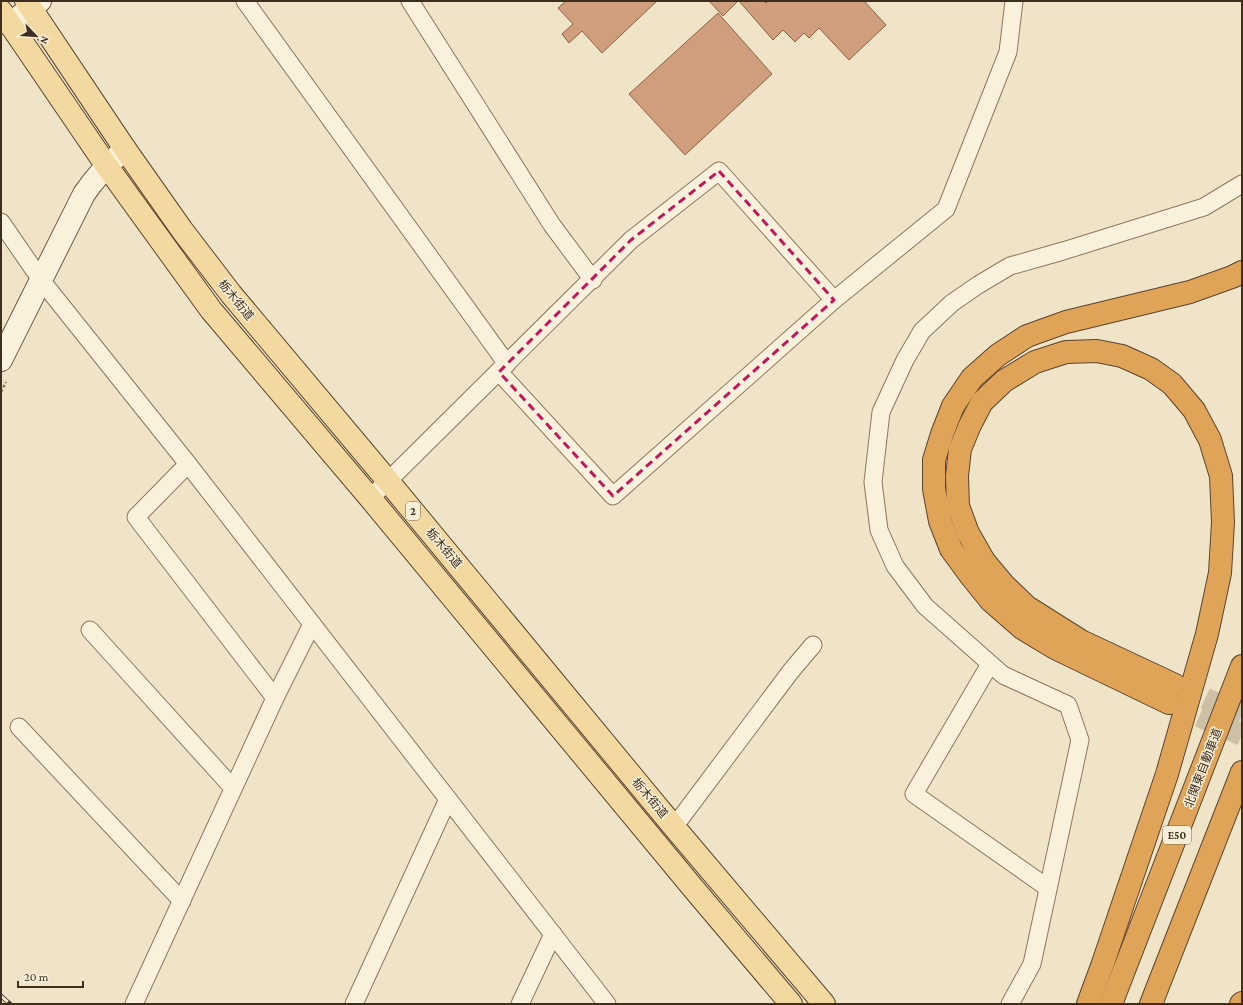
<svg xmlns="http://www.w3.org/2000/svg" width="1243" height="1005" font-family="'Crimson Pro','Noto Sans JP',serif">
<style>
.building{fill:#cf9f7d;stroke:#8d5f41}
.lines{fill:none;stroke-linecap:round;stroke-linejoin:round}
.highway-tunnel{stroke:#ccc0a6;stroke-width:22;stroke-dasharray:22 11;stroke-linecap:butt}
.street-casing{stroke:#8d765c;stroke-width:19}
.secondary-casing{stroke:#6f573f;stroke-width:24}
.primary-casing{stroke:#5b4430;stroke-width:24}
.highway-casing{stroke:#5b4430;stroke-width:24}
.path{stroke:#8d765c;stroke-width:2.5;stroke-dasharray:3 2;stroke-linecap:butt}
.street{stroke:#faf1dc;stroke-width:17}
.secondary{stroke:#faf1dc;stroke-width:22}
.primary{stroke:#f3d9a0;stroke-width:22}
.highway{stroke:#e0a458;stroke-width:22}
.rail-casing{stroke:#3d2e20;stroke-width:4.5}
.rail{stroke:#f7eed8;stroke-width:3;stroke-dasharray:9;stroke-linecap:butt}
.marked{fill:none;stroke:#c2185b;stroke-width:3;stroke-dasharray:8 5;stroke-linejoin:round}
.labels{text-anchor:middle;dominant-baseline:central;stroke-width:3;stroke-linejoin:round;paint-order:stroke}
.shield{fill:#f7eed8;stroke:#756857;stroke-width:1}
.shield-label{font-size:11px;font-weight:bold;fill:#3d2e20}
.street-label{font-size:12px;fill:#3d2e20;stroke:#f7eed8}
</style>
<rect width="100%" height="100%" fill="#f0e4c8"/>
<g class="building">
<path d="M 566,1 L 657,1 L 602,53 L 582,31 L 569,43 L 562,34 L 573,24 L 558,8 Z"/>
<path d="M 709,1 L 738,1 L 723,16 Z"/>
<path d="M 739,1 L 764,1 L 766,3 L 768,1 L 864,1 L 886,25 L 849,60 L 819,28 L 809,38 L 804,33 L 795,42 L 783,30 L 773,40 Z"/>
<path d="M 718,13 L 772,74 L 685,155 L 629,94 Z"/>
</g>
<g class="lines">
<g class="highway-tunnel">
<path d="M 1175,685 L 1242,715"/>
<path d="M 1169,703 L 1242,735"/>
</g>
<g class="street-casing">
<g id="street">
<path d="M 245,1 L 507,364"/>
<path d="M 410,1 L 552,225 L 593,280"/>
<path d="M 1,222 L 41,280 L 188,464 L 607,1004"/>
<path d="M 499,372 L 613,496 L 834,300"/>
<path d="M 188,464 L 136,517 L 275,698"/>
<path d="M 370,498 L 388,481 L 631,240 L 719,171 L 834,300 L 946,209 L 1008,52 L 1014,1"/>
<path d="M 90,630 L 233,788"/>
<path d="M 990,664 L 914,794 L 1048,888"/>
<path d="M 19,727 L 182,901"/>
<path d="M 674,827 L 791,671 L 813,645"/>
<path d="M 134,1004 L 275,698 L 312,624"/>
<path d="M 354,1004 L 448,799"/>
<path d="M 520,1004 L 553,934"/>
<path d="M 1010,1004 L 1032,964 L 1080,740 L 1068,705 L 1003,675 L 925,606 L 895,566 L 879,530 L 873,482 L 881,412 L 905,360 L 922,331 L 952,303 L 978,285 L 1010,266 L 1063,251 L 1204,207 L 1242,184"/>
</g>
</g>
<g class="secondary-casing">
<g id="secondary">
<path d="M 9,24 L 40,1"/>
<path d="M 1,360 L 84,194 C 96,176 109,163 125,149"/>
</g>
</g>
<g class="primary-casing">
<g id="primary">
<path d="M 26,1 L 125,149 L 182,230 L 231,294 L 388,481 L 674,827 L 824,1004"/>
<path d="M 1,11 L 106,165 L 211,310 L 370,498 L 693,888 L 791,1004"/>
</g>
</g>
<g class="highway-casing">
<g id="highway">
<path d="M 1169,703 L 1055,648 L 1022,628 L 991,601 L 970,575 L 951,549 L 940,521 L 934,489 L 934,460 L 942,434 L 953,406 L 972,378 L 998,355 L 1027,336 L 1066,322 L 1190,292 L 1232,277 L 1242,272"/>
<path d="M 1088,1004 L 1102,966 L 1167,774 L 1207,634 L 1220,573 L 1223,522 L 1221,476 L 1210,440 L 1194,410 L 1172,384 L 1151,369 L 1122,356 L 1097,351 L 1066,352 L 1035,362 L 1004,381 L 982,402 L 970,425 L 960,449 L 957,476 L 958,506 L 968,533 L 984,561 L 1004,585 L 1027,607 L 1081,641 L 1175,685"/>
<path d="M 1111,1004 L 1242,666"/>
<path d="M 1151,1004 L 1242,772"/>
<path d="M 1241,1004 L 1242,1003"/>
</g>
</g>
<path class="path" d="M 1,392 L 6,382"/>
<use href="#street" class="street"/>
<use href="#secondary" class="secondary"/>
<use href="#primary" class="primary"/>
<use href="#highway" class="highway"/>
<g class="rail-casing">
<path id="rail" d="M 1,996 L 10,1004"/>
</g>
<use href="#rail" class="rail"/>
</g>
<path class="marked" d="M 719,171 L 834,300 L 613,496 L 499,372 L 631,240 Z"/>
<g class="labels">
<g class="shield">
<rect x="406" y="502" width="14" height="18" rx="3"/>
<rect x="1163" y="826" width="28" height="18" rx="3"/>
</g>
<g class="shield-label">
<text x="413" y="511">2</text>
<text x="1177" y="835">E50</text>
</g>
<g class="street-label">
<text transform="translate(236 300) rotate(51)">栃木街道</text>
<text transform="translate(444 548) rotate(50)">栃木街道</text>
<text transform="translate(1203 768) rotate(-69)">北関東自動車道</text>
<text transform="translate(650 798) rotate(50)">栃木街道</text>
</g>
</g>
<rect width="1243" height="1005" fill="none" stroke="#3d2e20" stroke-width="4"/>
<g transform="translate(36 36) rotate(115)" stroke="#f7eed8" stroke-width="3" paint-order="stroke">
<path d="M0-3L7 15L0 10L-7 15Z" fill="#3d2e20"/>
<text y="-6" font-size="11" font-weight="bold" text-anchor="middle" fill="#3d2e20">N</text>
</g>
<path d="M18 981v6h65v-6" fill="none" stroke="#3d2e20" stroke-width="2"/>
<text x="24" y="981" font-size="12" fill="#3d2e20" stroke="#f7eed8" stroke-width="3" paint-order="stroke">20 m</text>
</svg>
